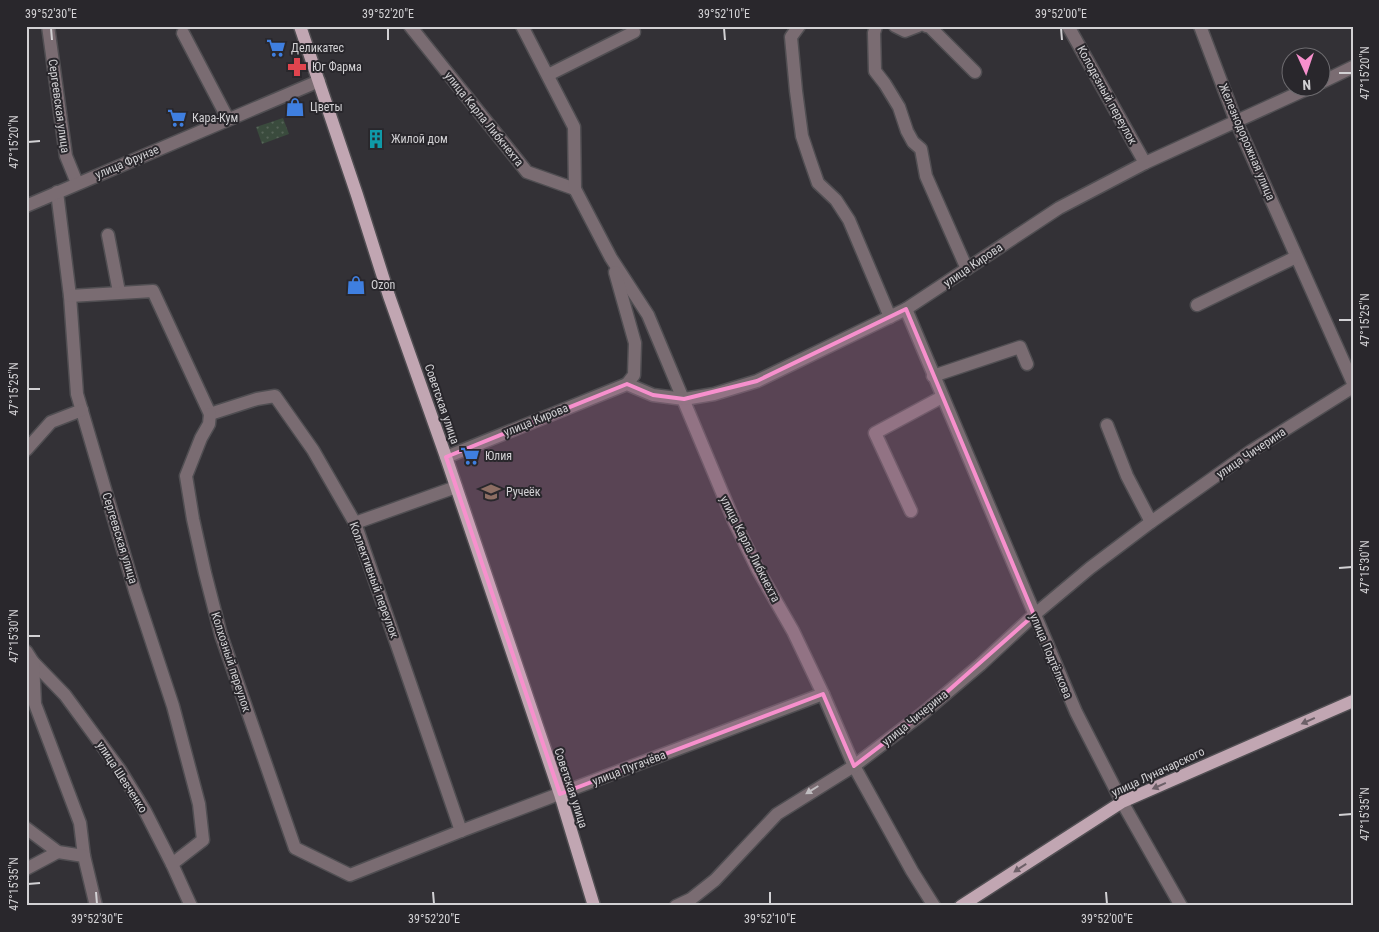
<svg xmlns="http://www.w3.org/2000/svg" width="1379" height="932" font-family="'Roboto Condensed',sans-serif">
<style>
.grass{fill:url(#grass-dots)}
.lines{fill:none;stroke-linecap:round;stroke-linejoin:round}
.minor-casing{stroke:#504e52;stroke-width:15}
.major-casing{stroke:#504e52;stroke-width:15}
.minor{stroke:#7a6c72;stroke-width:12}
.major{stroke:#c1a6b2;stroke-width:12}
.oneway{fill:#6d6068}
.oneway2{fill:#c0bdc0}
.marked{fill:#f790cd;fill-opacity:0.2;stroke:#f790cd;stroke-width:4;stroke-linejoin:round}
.ticks{fill:none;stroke:#d2d1d4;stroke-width:2}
.labels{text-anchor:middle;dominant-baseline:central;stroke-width:4;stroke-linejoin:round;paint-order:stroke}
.poi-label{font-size:12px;fill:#d2d1d4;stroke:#29272c;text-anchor:start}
.street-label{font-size:12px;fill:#d2d1d4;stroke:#29272c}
.neatline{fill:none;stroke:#d2d1d4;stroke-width:2}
.ticks-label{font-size:12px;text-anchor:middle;fill:#d2d1d4}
</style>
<defs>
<pattern id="grass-dots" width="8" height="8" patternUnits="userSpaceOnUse" patternTransform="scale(1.25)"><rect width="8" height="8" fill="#3a4b3d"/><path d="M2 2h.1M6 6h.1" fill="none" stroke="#566458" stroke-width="1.8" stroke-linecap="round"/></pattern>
</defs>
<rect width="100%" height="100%" fill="#333136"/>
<path class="grass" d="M 283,118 L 289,134 L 262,144 L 256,127 Z"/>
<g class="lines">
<g class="minor-casing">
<g id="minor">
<path d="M 48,26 L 66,156 L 77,183"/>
<path d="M 410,26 L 527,172 L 575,189"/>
<path d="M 522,26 L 574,127 L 575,189 L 611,258 L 648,315 L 734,521 L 758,570 L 793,631 L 823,694 L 854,766 L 912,871 L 934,906"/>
<path d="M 799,26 L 791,37 L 796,91 L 802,136 L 810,160 L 818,183 L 836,200 L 849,220 L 890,317"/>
<path d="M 876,26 L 874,33 L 875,71 L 885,84 L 899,107 L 907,131 L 913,142 L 921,149 L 926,176 L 967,269"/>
<path d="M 895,26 L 905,31 L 918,26"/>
<path d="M 926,26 L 930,27 L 975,72"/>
<path d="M 1068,26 L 1145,163"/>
<path d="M 1200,26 L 1236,121 L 1353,383"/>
<path d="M 183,33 L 228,119"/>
<path d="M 548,75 L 634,32 L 632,26"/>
<path d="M 1322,82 L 1353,67"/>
<path d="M 57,192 L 70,296 L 77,394 L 135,591 L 173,706 L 199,804 L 203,840 L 172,864"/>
<path d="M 26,206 L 319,81"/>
<path d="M 108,235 L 119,292"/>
<path d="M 615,272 L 635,343 L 634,375 L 627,384"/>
<path d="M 70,296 L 153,291 L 210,414 L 257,399 L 275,396 L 313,450 L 355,523 L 461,831"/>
<path d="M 1197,305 L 1296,257"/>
<path d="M 906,309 L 1076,712 L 1122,802 L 1181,906"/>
<path d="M 933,376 L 1020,347 L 1027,364"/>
<path d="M 210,414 L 209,424 L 201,438 L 186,476 L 193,519 L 205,573 L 221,635 L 295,848 L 350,875 L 461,831 L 823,694"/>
<path d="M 1107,425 L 1127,476 L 1151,522"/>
<path d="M 26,450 L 51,422 L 82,410"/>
<path d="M 446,457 L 627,384 L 653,395 L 684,399 L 714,394 L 757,381 L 906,309 L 1059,208 L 1145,163 L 1309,88"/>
<path d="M 911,511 L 875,433 L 942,397"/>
<path d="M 355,523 L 456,487"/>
<path d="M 26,651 L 33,662 L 65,695 L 120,770 L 145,811 L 172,864 L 191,906"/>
<path d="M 33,662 L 35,704 L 80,823 L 84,856"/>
<path d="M 26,828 L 58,852 L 84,856 L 96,906"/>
<path d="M 26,869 L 58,852"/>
<path d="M 676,906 L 691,899 L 715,880 L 777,814 L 854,766 L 922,714 L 980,665 L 1034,615 L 1090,568 L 1151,522 L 1251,451 L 1353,387"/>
</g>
</g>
<g class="major-casing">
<g id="major">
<path d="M 300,26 L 357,195 L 389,296 L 446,457 L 560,794 L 594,906"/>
<path d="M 961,906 L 1122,802 L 1353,701"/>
</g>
</g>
<use href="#minor" class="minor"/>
<use href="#major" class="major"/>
</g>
<defs><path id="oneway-solid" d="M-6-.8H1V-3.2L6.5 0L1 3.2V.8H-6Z" transform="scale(1.25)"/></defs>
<g class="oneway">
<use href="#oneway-solid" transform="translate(1308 721) rotate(156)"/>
<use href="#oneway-solid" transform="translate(1159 786) rotate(156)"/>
<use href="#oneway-solid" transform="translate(1020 868) rotate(147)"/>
</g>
<use class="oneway2" href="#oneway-solid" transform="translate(812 790) rotate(148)"/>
<path class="marked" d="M 906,309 L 1034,615 L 922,714 L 854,766 L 823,694 L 560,794 L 446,457 L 627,384 L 653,395 L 684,399 L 757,381 Z"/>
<path class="ticks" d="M 51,28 L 52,40M 388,28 L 388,40M 724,28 L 725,40M 1061,28 L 1062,40M 1339,73 L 1352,73M 28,142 L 40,141M 1339,320 L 1352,320M 28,389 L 40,389M 1339,568 L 1352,567M 28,636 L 40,636M 1339,815 L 1352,814M 28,884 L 40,883M 96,892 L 97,904M 433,892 L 434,904M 770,892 L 770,904M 1106,892 L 1107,904"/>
<defs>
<g id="supermarket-bare" transform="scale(1.5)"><path d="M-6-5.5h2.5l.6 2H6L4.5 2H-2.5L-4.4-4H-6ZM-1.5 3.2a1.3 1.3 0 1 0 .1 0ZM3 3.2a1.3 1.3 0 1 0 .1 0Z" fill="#3f7fe0" stroke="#29272c" stroke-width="2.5" paint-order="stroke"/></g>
<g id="pharmacy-bare" transform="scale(1.5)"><path d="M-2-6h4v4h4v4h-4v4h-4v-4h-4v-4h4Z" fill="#e0444e" stroke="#29272c" stroke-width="2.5" paint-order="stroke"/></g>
<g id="shop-bare" transform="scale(1.5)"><path d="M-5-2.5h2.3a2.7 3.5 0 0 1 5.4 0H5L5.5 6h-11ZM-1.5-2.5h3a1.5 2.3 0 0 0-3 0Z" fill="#3f7fe0" stroke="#29272c" stroke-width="2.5" paint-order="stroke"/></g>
<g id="building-bare" transform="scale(1.5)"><path d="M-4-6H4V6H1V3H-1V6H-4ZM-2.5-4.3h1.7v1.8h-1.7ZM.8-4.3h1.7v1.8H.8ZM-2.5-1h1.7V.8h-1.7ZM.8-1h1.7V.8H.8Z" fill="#0f9aa8" stroke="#29272c" stroke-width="2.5" paint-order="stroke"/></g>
<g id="school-bare" transform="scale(1.5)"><path d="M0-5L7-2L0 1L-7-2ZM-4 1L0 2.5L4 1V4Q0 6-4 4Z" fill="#8d6e63" stroke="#29272c" stroke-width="2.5" paint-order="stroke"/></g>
</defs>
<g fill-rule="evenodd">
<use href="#supermarket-bare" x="276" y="48"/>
<use href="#pharmacy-bare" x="297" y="67"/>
<use href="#shop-bare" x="295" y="107"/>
<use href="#supermarket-bare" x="177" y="118"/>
<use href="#building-bare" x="376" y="139"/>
<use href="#shop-bare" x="356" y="285"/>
<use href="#supermarket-bare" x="470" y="456"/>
<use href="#school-bare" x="491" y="492"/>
</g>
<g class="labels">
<g class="poi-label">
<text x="291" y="48">Деликатес</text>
<text x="312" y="67">Юг Фарма</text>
<text x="310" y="107">Цветы</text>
<text x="192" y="118">Кара-Кум</text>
<text x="391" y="139">Жилой дом</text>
<text x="371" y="285">Ozon</text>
<text x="485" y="456">Юлия</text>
<text x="506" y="492">Ручеёк</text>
</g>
<g class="street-label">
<text transform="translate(1107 95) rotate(61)">Колодезный переулок</text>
<text transform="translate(59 106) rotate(82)">Сергеевская улица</text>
<text transform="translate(484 119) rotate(51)">улица Карла Либкнехта</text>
<text transform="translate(1247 142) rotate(67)">Железнодорожная улица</text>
<text transform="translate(127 162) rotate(-23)">улица Фрунзе</text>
<text transform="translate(973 265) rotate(-34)">улица Кирова</text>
<text transform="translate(442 404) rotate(71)">Советская улица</text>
<text transform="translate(536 420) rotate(-22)">улица Кирова</text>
<text transform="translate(1251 453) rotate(-34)">улица Чичерина</text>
<text transform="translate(120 538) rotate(73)">Сергеевская улица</text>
<text transform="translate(750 549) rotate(63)">улица Карла Либкнехта</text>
<text transform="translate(374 580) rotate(70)">Коллективный переулок</text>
<text transform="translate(1051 656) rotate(67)">улица Подтёлкова</text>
<text transform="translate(231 662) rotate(72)">Колхозный переулок</text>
<text transform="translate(915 718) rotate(-39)">улица Чичерина</text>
<text transform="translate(629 768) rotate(-21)">улица Пугачёва</text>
<text transform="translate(1158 772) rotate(-25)">улица Луначарского</text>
<text transform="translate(122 777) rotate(57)">улица Шевченко</text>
<text transform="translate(571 788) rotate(72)">Советская улица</text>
</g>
</g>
<rect width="1379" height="932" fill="none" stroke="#29272c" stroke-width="55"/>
<g transform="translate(1306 72) rotate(177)"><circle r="24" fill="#29272c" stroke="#6d6b6f"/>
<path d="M0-4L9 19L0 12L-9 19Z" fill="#f790cd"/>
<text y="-8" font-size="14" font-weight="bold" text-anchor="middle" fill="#d2d1d4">N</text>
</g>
<rect x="28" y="28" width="1324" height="876" class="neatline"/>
<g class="ticks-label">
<text x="51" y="18">39°52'30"E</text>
<text x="388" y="18">39°52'20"E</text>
<text x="724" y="18">39°52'10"E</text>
<text x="1061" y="18">39°52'00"E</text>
<text transform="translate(1365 73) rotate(-90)" y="4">47°15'20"N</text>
<text transform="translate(14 142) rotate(-90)" y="4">47°15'20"N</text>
<text transform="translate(1365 320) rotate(-90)" y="4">47°15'25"N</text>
<text transform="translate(14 389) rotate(-90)" y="4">47°15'25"N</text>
<text transform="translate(1365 567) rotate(-90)" y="4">47°15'30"N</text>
<text transform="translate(14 636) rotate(-90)" y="4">47°15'30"N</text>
<text transform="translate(1365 814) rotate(-90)" y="4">47°15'35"N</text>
<text transform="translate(14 884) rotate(-90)" y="4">47°15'35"N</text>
<text x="97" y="923">39°52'30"E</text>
<text x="434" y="923">39°52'20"E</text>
<text x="770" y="923">39°52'10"E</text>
<text x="1107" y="923">39°52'00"E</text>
</g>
</svg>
